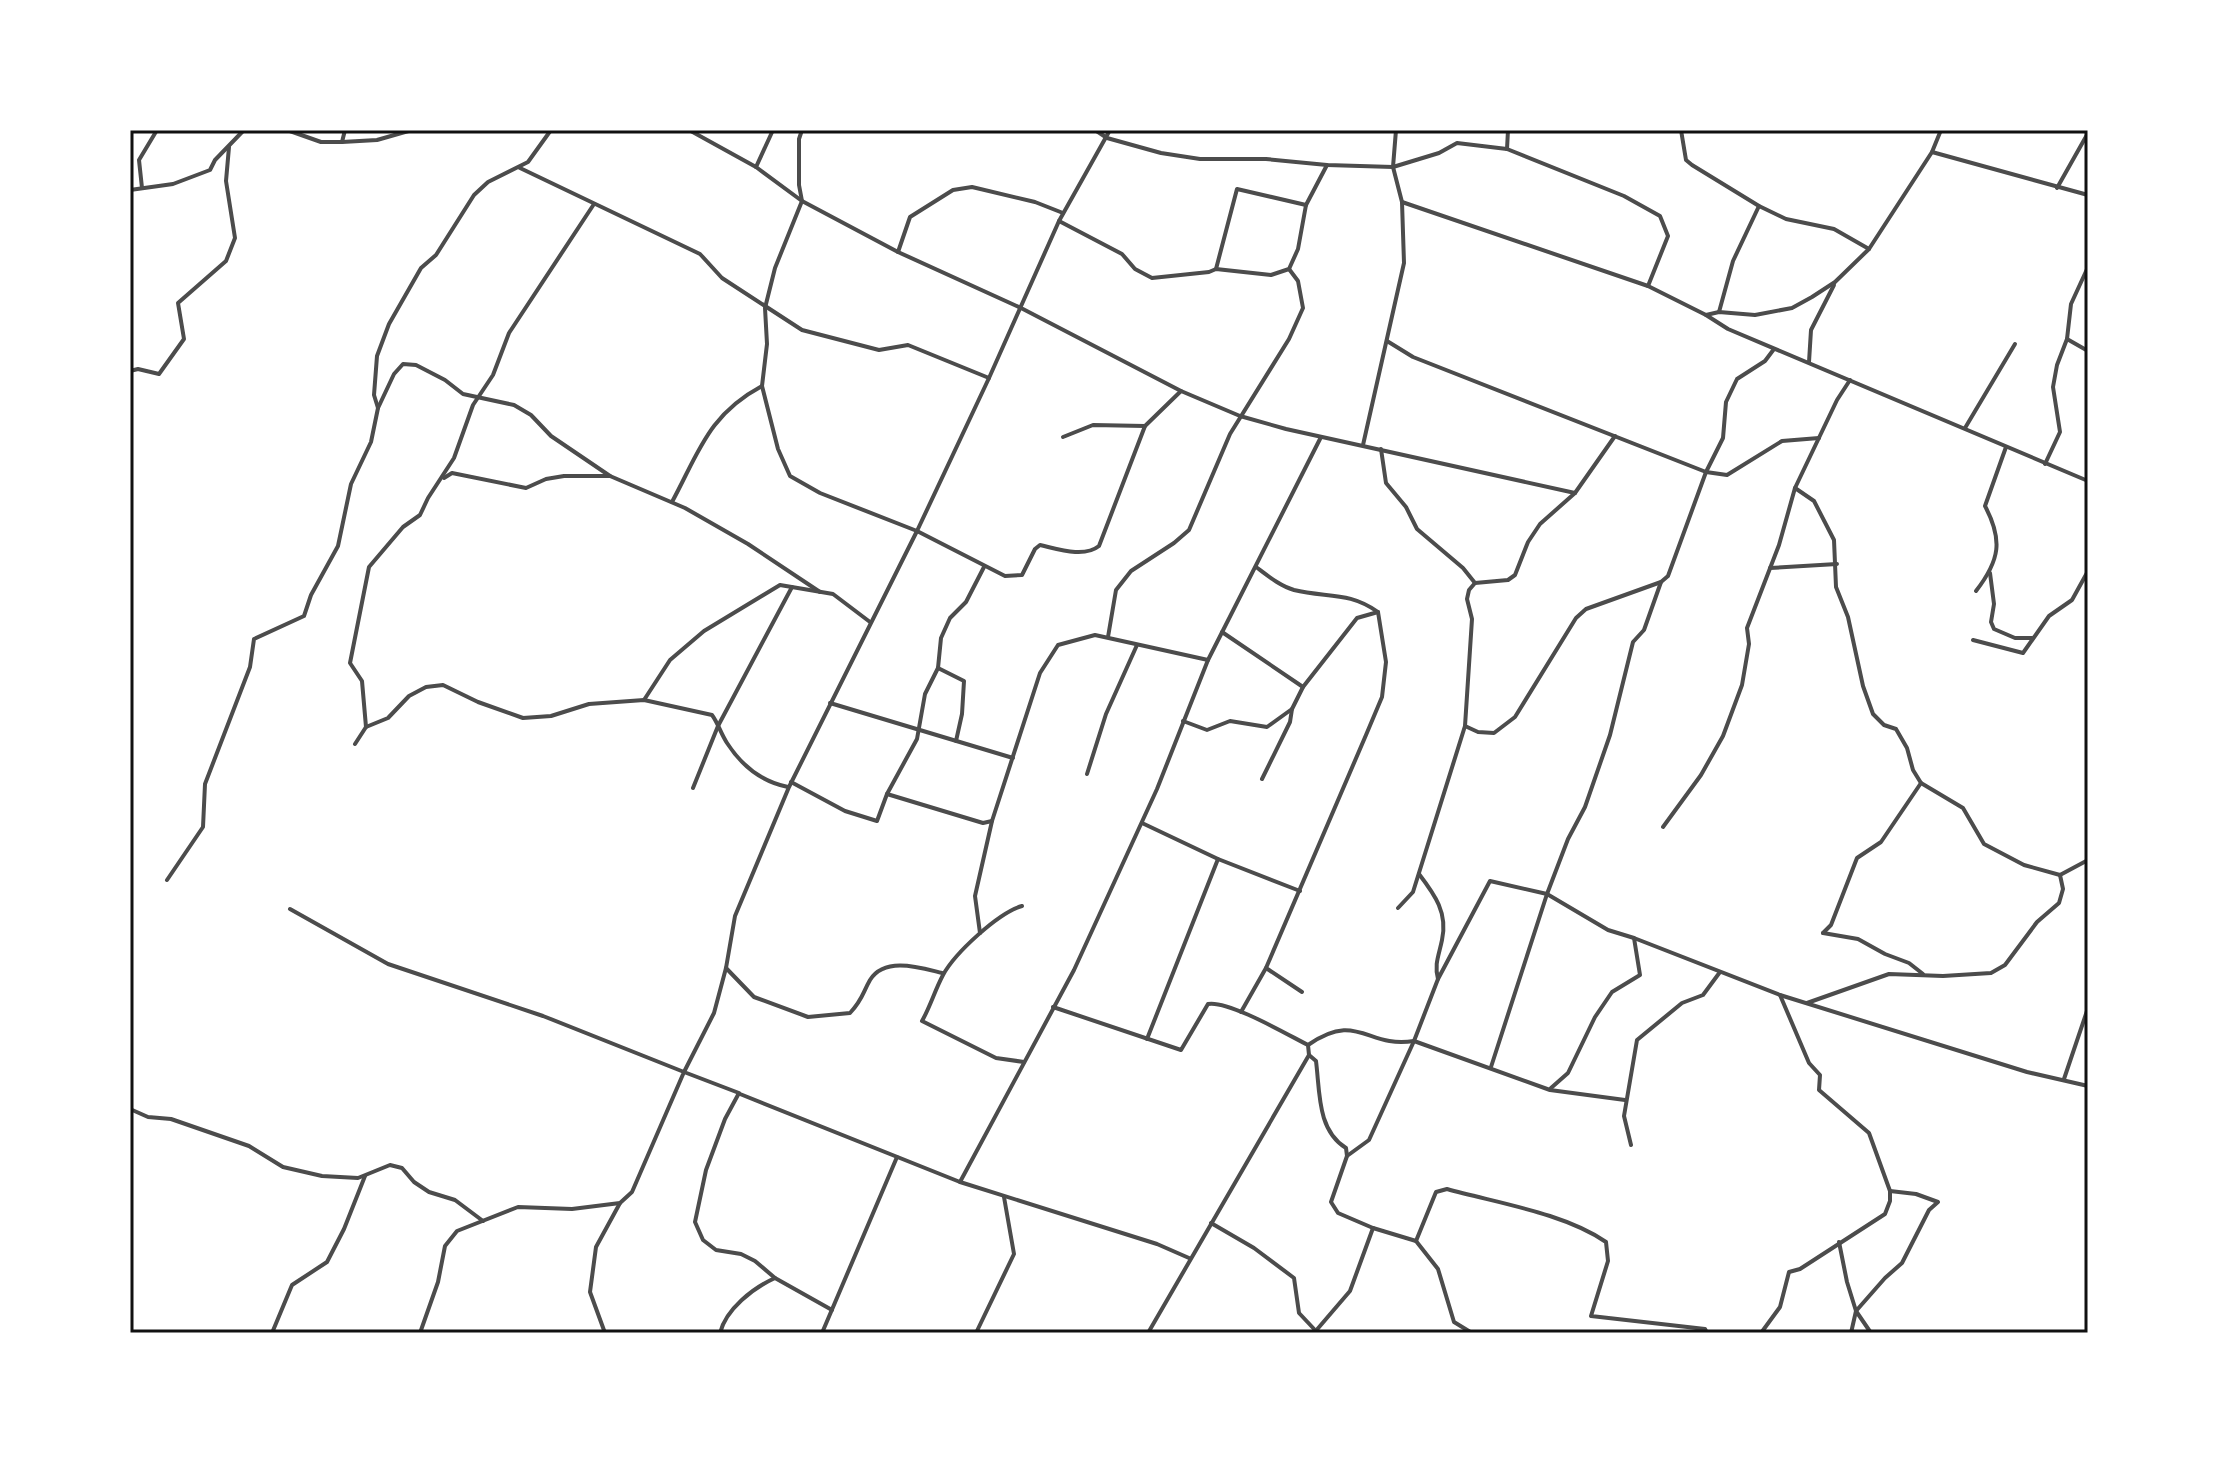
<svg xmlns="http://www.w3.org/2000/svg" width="2218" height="1463" font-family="'Noto Sans',sans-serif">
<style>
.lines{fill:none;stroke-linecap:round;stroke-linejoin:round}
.minor{stroke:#4c4c4c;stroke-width:4}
.neatline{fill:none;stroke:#111;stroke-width:3}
</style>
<rect width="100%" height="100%" fill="#fff"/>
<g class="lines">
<g class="minor">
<path d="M 287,130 L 321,142 L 342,142 L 345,130"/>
<path d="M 689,130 L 756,167 L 802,201 L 898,252 L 1021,308 L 1181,391 L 1240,416 L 1286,429 L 1575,493"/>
<path d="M 802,130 L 799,139 L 799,185 L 802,201 L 775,268 L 765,308 L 767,344 L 762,386 L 778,449 L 790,476 L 820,493 L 917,531 L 1005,576 L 1022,575 L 1035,549 L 1040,545 C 1058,549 1084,558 1099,546 L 1145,426 L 1181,391"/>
<path d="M 1095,130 L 1107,138 L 1161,153 L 1200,159 L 1266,159 L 1327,165 L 1393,167 L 1439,153 L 1457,143 L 1507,149 L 1624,196 L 1660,216 L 1668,236 L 1648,286"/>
<path d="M 1681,130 L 1686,160 L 1692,165 L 1759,206 L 1786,219 L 1834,229 L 1869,249"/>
<path d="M 342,142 L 377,140 L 412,130"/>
<path d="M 1507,149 L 1508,130"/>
<path d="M 1932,152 L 2088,195"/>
<path d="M 756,167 L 773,130"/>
<path d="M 520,168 L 700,254 L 722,278 L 802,330 L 879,350 L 908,345 L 989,378"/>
<path d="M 142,188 L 139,160 L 157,130"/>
<path d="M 2057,188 L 2088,133"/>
<path d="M 130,190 L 173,184 L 210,170 L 215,160 L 244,130"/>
<path d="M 1402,202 L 1648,286 L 1706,315 L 1719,312 L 1755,315 L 1792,308 L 1812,297 L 1835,282 L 1869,249 L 1932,152 L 1941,130"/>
<path d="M 1059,221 L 1122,254 L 1135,269 L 1152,278 L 1209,272 L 1216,269 L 1271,275 L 1289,269 L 1298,249 L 1306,205 L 1327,165"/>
<path d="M 898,252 L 910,217 L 953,190 L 972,187 L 1035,202 L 1063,213"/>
<path d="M 1216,269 L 1237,189 L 1306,205"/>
<path d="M 1719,312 L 1733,261 L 1759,206"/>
<path d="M 1706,315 L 1728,329 L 2088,481"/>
<path d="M 2067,339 L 2088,351"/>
<path d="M 1387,341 L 1413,357 L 1706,472 L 1727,475 L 1782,441 L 1819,438"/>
<path d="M 1809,362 L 1811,330 L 1834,285"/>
<path d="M 130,371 L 138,369 L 159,374 L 184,339 L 178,303 L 226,261 L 235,238 L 226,181 L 229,147"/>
<path d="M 378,408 L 374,395 L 377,356 L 389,324 L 421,268 L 436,255 L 474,195 L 488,182 L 528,162 L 551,130"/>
<path d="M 1965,428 L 2015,344"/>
<path d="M 1063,437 L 1093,425 L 1145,426"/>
<path d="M 1363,445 L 1404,263 L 1402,202 L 1393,167 L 1396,130"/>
<path d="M 1381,449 L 1386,483 L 1406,507 L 1417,529 L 1463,568 L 1475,583"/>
<path d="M 2045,464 L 2060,432 L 2053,387 L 2057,365 L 2067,339 L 2071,304 L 2088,267"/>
<path d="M 444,478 L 452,473 L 526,488 L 546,479 L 564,476 L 610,476 L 685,508 L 748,544 L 820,592"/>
<path d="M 1795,488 L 1814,501 L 1834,540 L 1836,587 L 1848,617 L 1863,686 L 1873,714 L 1884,725 L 1896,729 L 1907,748 L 1913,770 L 1921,783 L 1963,808 L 1984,844 L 2024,865 L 2060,875 L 2088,860"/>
<path d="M 672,502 C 699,452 708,415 762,386"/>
<path d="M 1256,567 C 1268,576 1280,586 1294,590 C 1326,598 1349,591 1378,612 L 1386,662 L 1382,697 L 1366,735 L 1266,968 L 1302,992"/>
<path d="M 1770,568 L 1837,564"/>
<path d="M 1990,573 L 1994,604 L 1991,622 L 1994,629 L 2015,638 L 2032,638"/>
<path d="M 1976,591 C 2000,560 2003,540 1985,506 L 2006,447"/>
<path d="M 1222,632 L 1303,687"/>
<path d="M 1108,637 L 1116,590 L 1131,571 L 1174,543 L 1189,530 L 1230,434 L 1289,339 L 1303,308 L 1298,281 L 1289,269"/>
<path d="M 1973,640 L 2023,653 L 2049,616 L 2072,600 L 2088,571"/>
<path d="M 938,668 L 941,638 L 950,618 L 966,602 L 984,567"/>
<path d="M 644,700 L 670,660 L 704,631 L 780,585 L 833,594 L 870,622"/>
<path d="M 830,703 L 1013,758"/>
<path d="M 1183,721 L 1207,730 L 1230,721 L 1267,727 L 1292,709 L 1303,687 L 1357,618 L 1378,612"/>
<path d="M 1465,726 L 1478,732 L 1494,733 L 1515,717 L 1576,618 L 1586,609 L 1661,582"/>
<path d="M 366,727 L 362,681 L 350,663 L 369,567 L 403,527 L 420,515 L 428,498 L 454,458 L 473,405 L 493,375 L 509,333 L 594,204"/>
<path d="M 355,744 L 366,727 L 388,718 L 409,696 L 426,687 L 443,685 L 478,702 L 523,718 L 551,716 L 589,704 L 644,700 L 712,715 C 718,723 721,734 727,743 C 742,766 762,782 788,787"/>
<path d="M 1087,774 L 1106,714 L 1137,645"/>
<path d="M 1262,779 L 1290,722 L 1292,709"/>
<path d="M 791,782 L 845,811 L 877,821 L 887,794 L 917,739 L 925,694 L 938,668 L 964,681 L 962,714 L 956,741"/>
<path d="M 693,788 L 718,726 L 792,587"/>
<path d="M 887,794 L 983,823 L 992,821"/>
<path d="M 1142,823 L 1218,859 L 1300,891"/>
<path d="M 1663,827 L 1701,775 L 1723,736 L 1742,685 L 1749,644 L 1747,628 L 1779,545 L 1795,488 L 1837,400 L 1850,380"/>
<path d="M 1419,874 C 1435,895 1448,913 1442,940 C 1439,955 1434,964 1438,979"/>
<path d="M 167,880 L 203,827 L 205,784 L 250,667 L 254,639 L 304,616 L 311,595 L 338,546 L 351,484 L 371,442 L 378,408 L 394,374 L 403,364 L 416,365 L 445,380 L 463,394 L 514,405 L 531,415 L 551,436 L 610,476"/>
<path d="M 1022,906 C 998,913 955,953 943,975 C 935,990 930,1007 922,1021 L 996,1058 L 1024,1062"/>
<path d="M 1398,908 L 1413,892 L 1465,726 L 1472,619 L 1467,599 L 1469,590 L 1475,583 L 1508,580 L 1515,575 L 1528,542 L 1540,524 L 1575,493 L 1615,436"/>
<path d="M 290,909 L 388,964 L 543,1016 L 684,1072 L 632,1192 L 620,1203 L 572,1209 L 518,1207 L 457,1231 L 445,1246 L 438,1282 L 420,1333"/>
<path d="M 980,933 L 975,896 L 992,821 L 1040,673 L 1058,645 L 1095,635 L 1208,660"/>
<path d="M 1823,933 L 1831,925 L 1857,858 L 1881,842 L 1921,783"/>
<path d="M 1823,933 L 1858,939 L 1885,954 L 1909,963 L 1923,974"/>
<path d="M 726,968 L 754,997 L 808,1017 L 850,1013 C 863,999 862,994 870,980 C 885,956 921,968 942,973"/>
<path d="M 1807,1003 L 1889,974 L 1943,976 L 1991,973 L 2005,965 L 2037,922 L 2059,903 L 2063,889 L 2060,875"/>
<path d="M 1053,1007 L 1181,1050 L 1208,1004 C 1228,1000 1288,1035 1308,1045 L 1309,1055 L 1148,1333"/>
<path d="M 1241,1012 L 1266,968"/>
<path d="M 1147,1039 L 1218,859"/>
<path d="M 1308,1045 C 1358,1010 1367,1049 1414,1041 L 1550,1090 L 1625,1100"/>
<path d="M 1309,1055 L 1316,1061 C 1320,1092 1317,1130 1346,1148 L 1347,1156 L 1331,1202 L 1338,1213 L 1373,1228 L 1416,1241 L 1438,1269 L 1454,1322 L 1472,1333"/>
<path d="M 1491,1067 L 1547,894 L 1568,839 L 1585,807 L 1610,735 L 1633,642 L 1644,630 L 1661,582 L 1668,576 L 1706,472 L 1723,438 L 1726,402 L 1737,379 L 1765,361 L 1774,349"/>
<path d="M 2064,1079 L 2088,1008"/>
<path d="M 1551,1088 L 1568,1073 L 1595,1017 L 1612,992 L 1640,975 L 1634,938"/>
<path d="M 740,1094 L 960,1182 L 1074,970 L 1157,789 L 1208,660 L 1321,437"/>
<path d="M 130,1109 L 148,1117 L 171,1119 L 249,1146 L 283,1167 L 322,1176 L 358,1178 L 390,1165 L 402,1168 L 414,1182 L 429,1192 L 455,1200 L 483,1221"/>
<path d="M 1631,1145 L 1624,1116 L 1637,1040 L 1682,1003 L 1703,995 L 1720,972"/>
<path d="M 1347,1156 L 1369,1140 L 1414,1041 L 1438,979 L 1490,881 L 1547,894 L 1608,930 L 1634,938 L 1780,995 L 2027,1072 L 2088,1086"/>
<path d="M 960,1182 L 1157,1244 L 1189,1258"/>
<path d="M 1211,1223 L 1254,1248 L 1294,1278 L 1299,1313 L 1315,1330"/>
<path d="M 1416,1241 L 1436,1192 L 1447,1189 C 1497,1203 1564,1213 1606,1242 L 1608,1261 L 1591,1316 L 1705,1329 L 1707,1333"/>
<path d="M 1839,1242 L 1847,1282 L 1856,1311 L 1871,1333"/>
<path d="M 832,1310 L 775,1278 L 755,1261 L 741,1254 L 716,1250 L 703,1240 L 695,1222 L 706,1170 L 725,1119 L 739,1093 L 684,1072 L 714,1013 L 726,968 L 735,916 L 789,787 L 917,531 L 989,378 L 1059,221 L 1110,130"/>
<path d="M 272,1333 L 292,1285 L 327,1262 L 344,1229 L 365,1176"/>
<path d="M 605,1333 L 590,1292 L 596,1247 L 620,1203"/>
<path d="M 720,1333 C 726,1309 753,1288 775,1278"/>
<path d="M 822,1333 L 897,1157"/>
<path d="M 976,1333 L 1014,1254 L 1004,1197"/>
<path d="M 1314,1333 L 1350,1291 L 1373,1228"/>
<path d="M 1761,1333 L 1780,1307 L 1789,1272 L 1800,1269 L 1885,1214 L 1890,1201 L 1890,1191 L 1869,1133 L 1819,1090 L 1820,1075 L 1809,1063 L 1780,995"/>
<path d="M 1851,1333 L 1856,1311 L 1885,1278 L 1902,1263 L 1929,1210 L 1938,1202 L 1916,1194 L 1890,1191"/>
</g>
</g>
<rect width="2218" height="1463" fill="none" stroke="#ffffff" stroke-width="264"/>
<rect x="132" y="132" width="1954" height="1199" class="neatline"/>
</svg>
